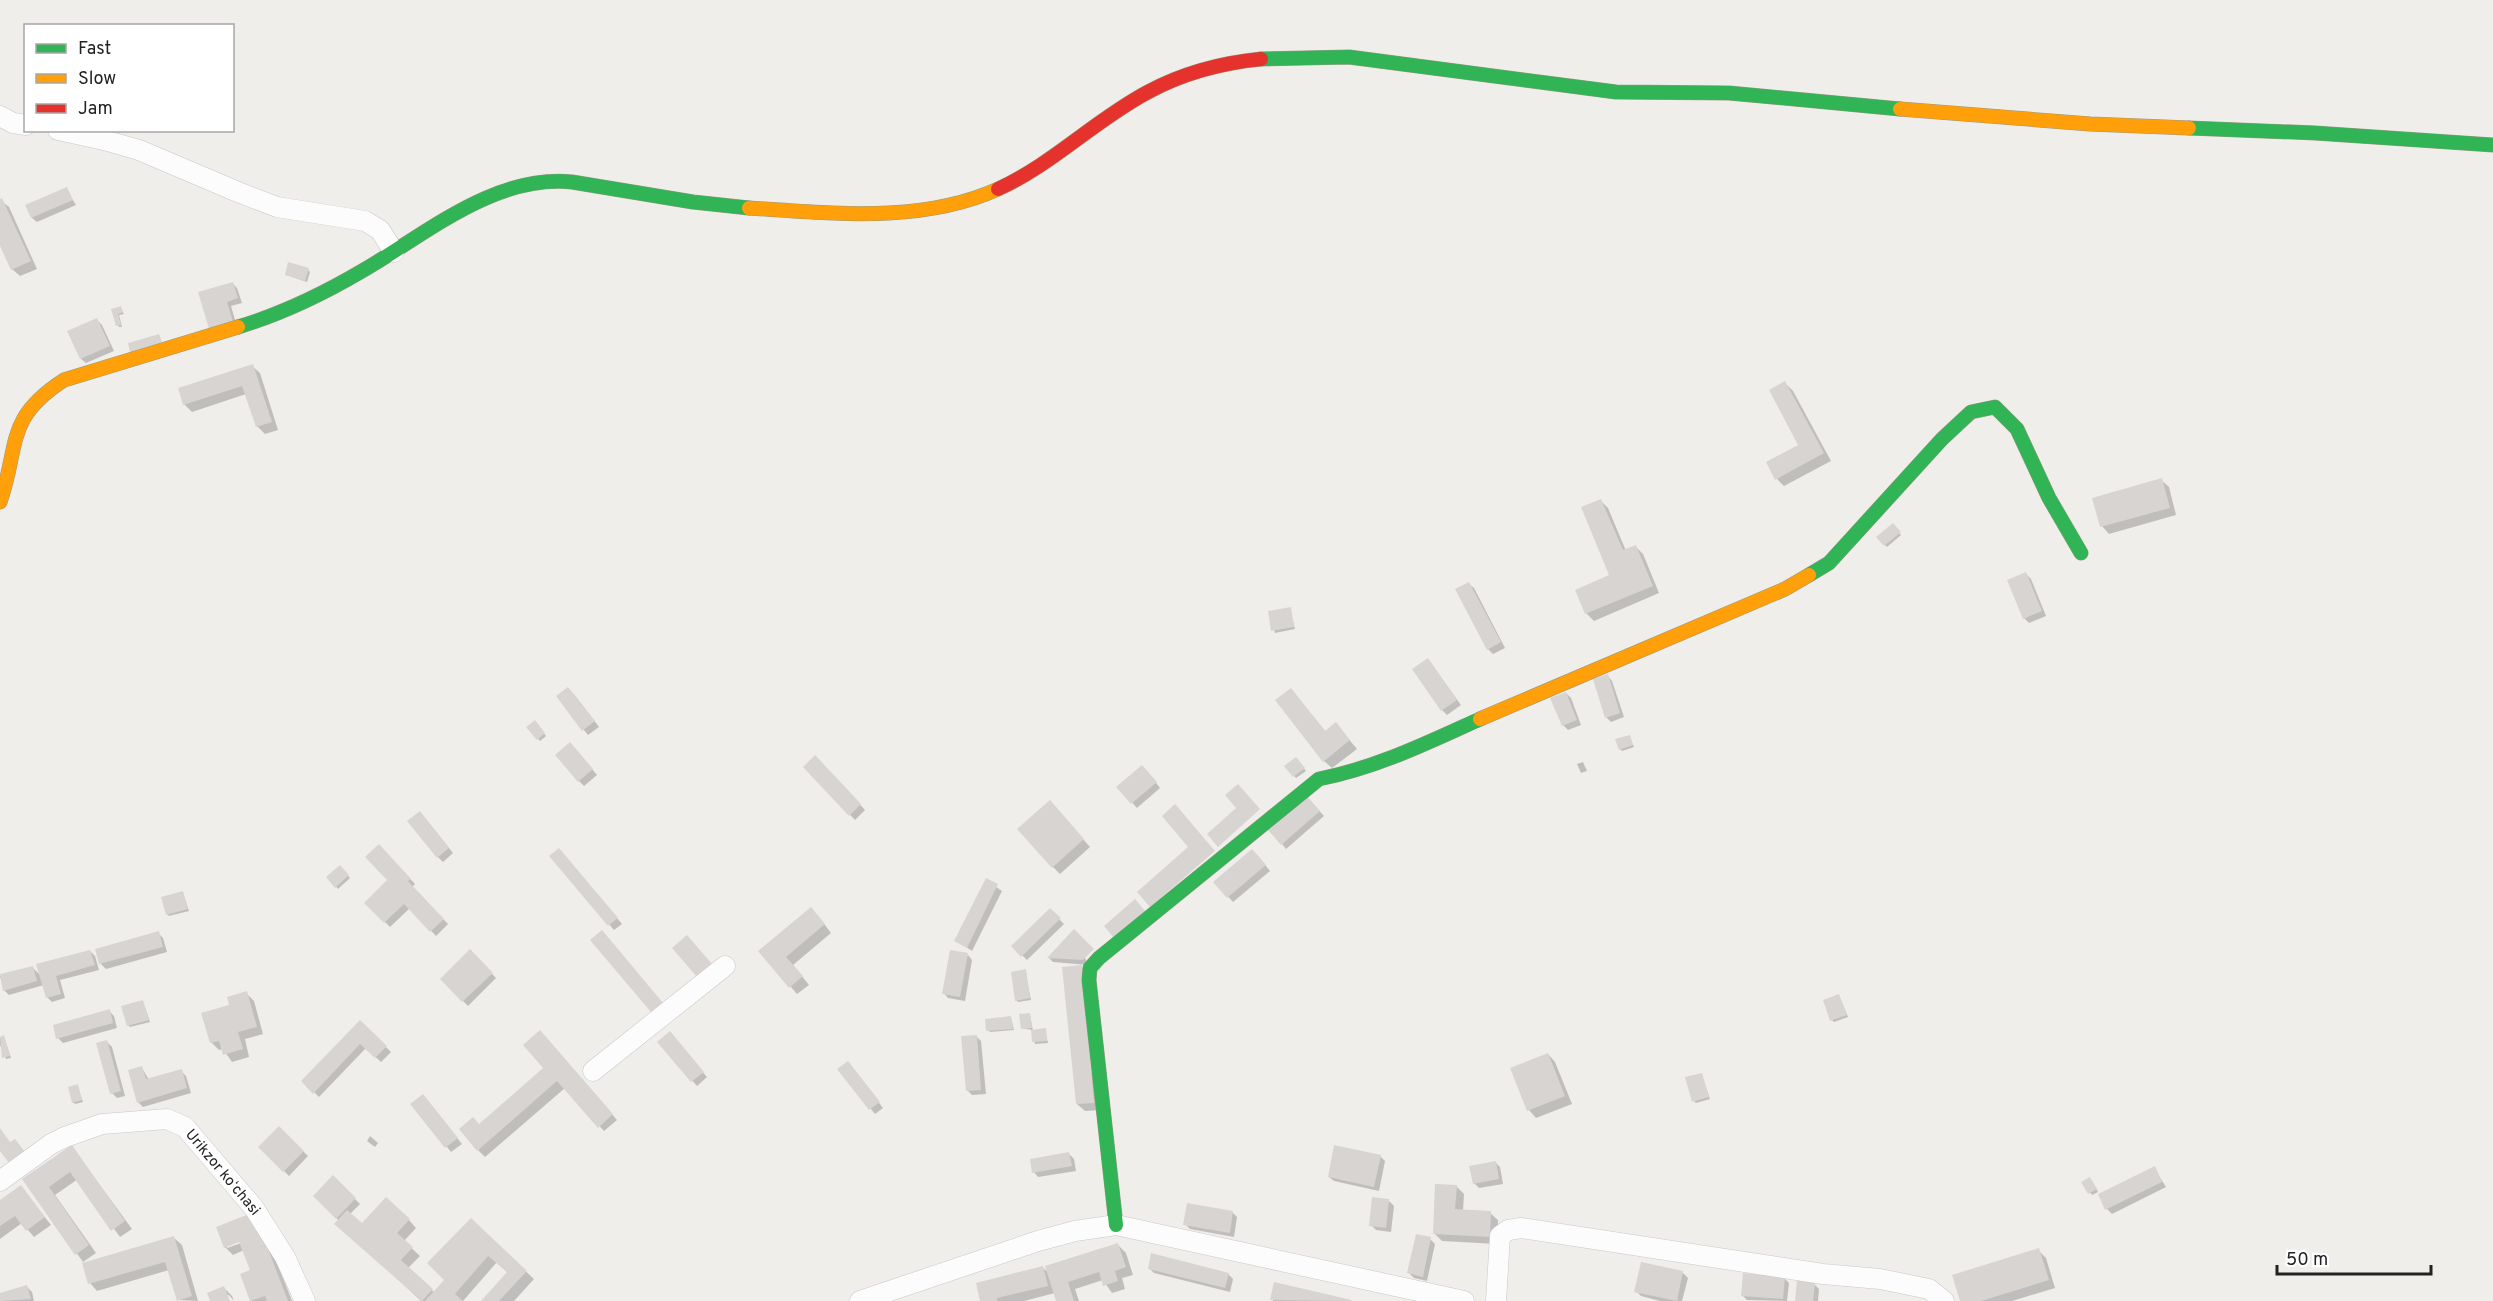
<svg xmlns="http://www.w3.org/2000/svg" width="2493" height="1301" font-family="Overpass,sans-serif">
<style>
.shadow{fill:#0003;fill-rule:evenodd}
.building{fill:#d7d4d2}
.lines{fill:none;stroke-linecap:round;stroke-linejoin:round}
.street-casing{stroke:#c9c8c7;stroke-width:21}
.fast-casing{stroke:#999a82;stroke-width:15}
.slow-casing{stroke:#999a82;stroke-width:15}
.jam-casing{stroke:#999a82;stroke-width:15}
.street{stroke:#fdfcfc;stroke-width:20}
.fast{stroke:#30b455;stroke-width:14}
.slow{stroke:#ff9f0a;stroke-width:14}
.jam{stroke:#e5322d;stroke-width:14}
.labels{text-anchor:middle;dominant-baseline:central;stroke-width:5;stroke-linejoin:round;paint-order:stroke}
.street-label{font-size:15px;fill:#222;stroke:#fff}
</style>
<rect width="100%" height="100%" fill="#f0eeeb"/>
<g class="shadow">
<path d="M 66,189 L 76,205 L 37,222 L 32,218 L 27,206 Z"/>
<path d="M 0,200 L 9,207 L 37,269 L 20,276 L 12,269 L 0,242 Z"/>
<path d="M 308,270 L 310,272 L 307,282 L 286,275 Z"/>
<path d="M 232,283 L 237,288 L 242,303 L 231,306 L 238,330 L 216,336 Z"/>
<path d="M 120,308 L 124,314 L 119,315 L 122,327 L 119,327 L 113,310 Z"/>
<path d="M 97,320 L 102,325 L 114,351 L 86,363 L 81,359 Z"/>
<path d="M 252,366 L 260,373 L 278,430 L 265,434 L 257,426 L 246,394 L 192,412 L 184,404 Z"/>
<path d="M 1785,383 L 1793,391 L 1831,461 L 1784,486 L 1777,479 L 1800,446 Z"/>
<path d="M 2161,480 L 2169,487 L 2176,515 L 2109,534 L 2102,526 Z"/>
<path d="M 1601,501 L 1608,508 L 1626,551 L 1636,547 L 1643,554 L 1659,593 L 1594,621 L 1586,613 L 1611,576 Z"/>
<path d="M 1893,525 L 1901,535 L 1887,547 L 1878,537 Z"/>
<path d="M 2026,574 L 2031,579 L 2046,616 L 2029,623 L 2024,618 Z"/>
<path d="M 1469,584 L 1474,588 L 1505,648 L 1493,654 L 1488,649 Z"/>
<path d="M 1290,609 L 1295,629 L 1275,633 L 1270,612 Z"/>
<path d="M 1432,665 L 1461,705 L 1447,715 L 1442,710 Z"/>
<path d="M 1608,676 L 1612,681 L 1624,717 L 1611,722 L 1606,717 Z"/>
<path d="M 1291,690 L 1326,732 L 1336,724 L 1357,749 L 1332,768 L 1324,761 Z"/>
<path d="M 573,693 L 599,727 L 588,735 L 558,697 Z"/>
<path d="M 1566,693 L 1571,698 L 1581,725 L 1568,730 L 1563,725 Z"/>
<path d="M 535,722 L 546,736 L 540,741 L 528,727 Z"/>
<path d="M 1629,736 L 1634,747 L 1622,751 L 1620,749 Z"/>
<path d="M 575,749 L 597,775 L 584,786 L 579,781 Z"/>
<path d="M 815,757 L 865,810 L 855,820 L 805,767 Z"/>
<path d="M 1296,758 L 1306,771 L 1296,778 L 1286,766 Z"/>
<path d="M 1583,762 L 1587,771 L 1581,773 L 1577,764 Z"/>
<path d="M 1147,771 L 1160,788 L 1137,808 L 1118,787 Z"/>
<path d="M 1312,803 L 1324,816 L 1286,849 L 1282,844 Z"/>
<path d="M 1057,810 L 1090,847 L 1060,874 L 1053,867 Z"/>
<path d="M 425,818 L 453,853 L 443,862 L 438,857 Z"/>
<path d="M 379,846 L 415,884 L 412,887 L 448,924 L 436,936 L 410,908 L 390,927 L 366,903 L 389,880 Z"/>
<path d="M 564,855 L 622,924 L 614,930 L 551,856 Z"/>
<path d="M 1257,855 L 1270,871 L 1233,902 L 1215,882 Z"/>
<path d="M 340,867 L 350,878 L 338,889 L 328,877 Z"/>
<path d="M 986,880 L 1002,891 L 972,951 L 956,940 Z"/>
<path d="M 183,893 L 189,911 L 169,916 L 167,914 Z"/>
<path d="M 1050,910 L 1064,924 L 1027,960 L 1013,946 Z"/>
<path d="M 818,916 L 831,933 L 793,965 L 809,985 L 797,994 L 760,951 Z"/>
<path d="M 1074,931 L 1088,965 L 1053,962 L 1049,958 Z"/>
<path d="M 158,933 L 163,938 L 167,952 L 106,969 L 101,964 L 97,950 Z"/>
<path d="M 90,951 L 95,956 L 99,970 L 60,980 L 65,998 L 52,1002 L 47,997 L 44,985 L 9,995 L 4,990 L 0,976 L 32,967 L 41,976 Z"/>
<path d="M 470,951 L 496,978 L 468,1006 L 442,979 Z"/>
<path d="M 968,955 L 972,960 L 965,1001 L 948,998 L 944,993 Z"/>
<path d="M 1064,968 L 1101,1110 L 1085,1111 L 1077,1104 Z"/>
<path d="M 1025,971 L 1031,1000 L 1018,1002 L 1016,1000 Z"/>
<path d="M 246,993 L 254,1001 L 263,1034 L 245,1039 L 249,1057 L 232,1062 L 223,1049 L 219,1050 L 211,1042 L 231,1006 Z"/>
<path d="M 1840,998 L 1848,1017 L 1834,1022 L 1832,1020 Z"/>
<path d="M 143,1002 L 150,1022 L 130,1027 L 128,1025 Z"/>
<path d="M 109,1011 L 114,1016 L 117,1028 L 63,1043 L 58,1038 Z"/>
<path d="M 1030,1015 L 1033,1031 L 1045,1030 L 1048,1043 L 1035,1044 L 1032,1030 L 1022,1028 Z"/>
<path d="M 1011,1018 L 1014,1030 L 990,1032 L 988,1030 Z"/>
<path d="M 360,1022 L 391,1052 L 381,1062 L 366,1048 L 319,1097 L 303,1081 Z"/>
<path d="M 976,1036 L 981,1041 L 986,1094 L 972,1095 L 967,1090 Z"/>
<path d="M 4,1037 L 11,1058 L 6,1059 L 0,1045 L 0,1038 Z"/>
<path d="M 674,1038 L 707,1077 L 697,1086 L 659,1042 Z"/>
<path d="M 107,1042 L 112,1047 L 125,1096 L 117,1098 L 112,1093 Z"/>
<path d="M 1548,1054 L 1555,1062 L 1572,1104 L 1536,1118 L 1529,1110 Z"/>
<path d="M 142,1068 L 149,1080 L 181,1071 L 186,1076 L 191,1093 L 143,1107 L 138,1102 Z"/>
<path d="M 545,1068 L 579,1076 L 617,1120 L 604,1131 L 565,1088 L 485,1157 L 478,1150 Z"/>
<path d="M 852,1068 L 883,1108 L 875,1114 L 839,1069 Z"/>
<path d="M 1701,1074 L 1710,1099 L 1696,1103 L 1694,1101 Z"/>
<path d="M 77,1086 L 83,1102 L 75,1104 L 73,1102 Z"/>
<path d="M 427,1101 L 462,1144 L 451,1152 L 413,1104 Z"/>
<path d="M 279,1128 L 308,1156 L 289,1176 L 260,1147 Z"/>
<path d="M 370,1136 L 378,1143 L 375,1147 L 367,1141 Z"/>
<path d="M 72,1147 L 132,1229 L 120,1237 L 78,1179 L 55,1195 L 96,1253 L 83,1262 L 24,1180 Z"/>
<path d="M 1069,1154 L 1074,1159 L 1076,1171 L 1038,1177 L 1034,1172 Z"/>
<path d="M 1380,1156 L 1385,1161 L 1379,1191 L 1334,1181 L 1329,1177 Z"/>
<path d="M 1495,1162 L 1500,1167 L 1503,1184 L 1479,1188 L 1474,1183 Z"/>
<path d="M 2154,1168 L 2166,1187 L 2112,1214 L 2107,1209 L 2100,1195 Z"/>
<path d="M 333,1177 L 360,1204 L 350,1214 L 362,1225 L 409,1220 L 416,1228 L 404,1241 L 420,1256 L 408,1268 L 435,1293 L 446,1281 L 471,1220 L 534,1279 L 514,1301 L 483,1301 L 508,1273 L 497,1262 L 463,1301 L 421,1301 L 369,1252 L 315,1196 Z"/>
<path d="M 2092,1181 L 2098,1192 L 2092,1195 L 2083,1183 Z"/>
<path d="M 1456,1186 L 1464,1194 L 1463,1211 L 1490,1213 L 1498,1220 L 1497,1244 L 1442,1241 L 1434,1233 Z"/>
<path d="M 21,1187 L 51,1225 L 34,1237 L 22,1223 L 0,1239 L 0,1202 Z"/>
<path d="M 1389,1201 L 1394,1206 L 1391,1232 L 1376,1230 L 1371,1225 Z"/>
<path d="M 1232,1212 L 1237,1217 L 1234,1237 L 1190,1229 L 1185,1224 Z"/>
<path d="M 254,1214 L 261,1222 L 292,1301 L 252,1301 L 242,1275 L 252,1271 L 244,1250 L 233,1255 L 225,1247 L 218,1228 ZM 246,1238 L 247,1241 L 227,1248 L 227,1245 Z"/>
<path d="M 174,1238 L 182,1245 L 198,1301 L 178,1300 L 169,1270 L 97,1291 L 90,1283 Z"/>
<path d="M 1430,1239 L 1435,1244 L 1427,1281 L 1414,1278 L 1409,1273 Z"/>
<path d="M 1118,1245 L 1126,1253 L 1133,1275 L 1122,1278 L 1125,1289 L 1112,1293 L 1103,1280 L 1075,1289 L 1079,1301 L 1057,1301 L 1055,1293 L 1024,1301 L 982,1301 L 1043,1268 L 1049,1273 Z"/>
<path d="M 2038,1250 L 2046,1258 L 2055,1288 L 2012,1301 L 1961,1301 Z"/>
<path d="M 1642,1263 L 1683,1273 L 1688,1278 L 1682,1301 L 1660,1301 L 1641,1296 L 1636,1291 Z"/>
<path d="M 1149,1268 L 1228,1274 L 1233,1279 L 1230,1292 L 1154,1273 Z"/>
<path d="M 1784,1278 L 1789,1283 L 1787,1301 L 1747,1300 L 1742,1295 Z"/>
<path d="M 1275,1284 L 1349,1301 L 1273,1301 Z"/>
<path d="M 1814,1284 L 1819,1289 L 1818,1301 L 1796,1301 Z"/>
<path d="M 27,1287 L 32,1292 L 34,1301 L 0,1301 L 0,1295 Z"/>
<path d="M 224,1288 L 232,1296 L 234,1301 L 229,1295 L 226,1295 L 228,1301 L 212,1301 Z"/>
</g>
<g class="building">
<path d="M 67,187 L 73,200 L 31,218 L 25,205 Z"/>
<path d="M 2,198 L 31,261 L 11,270 L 0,246 L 0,199 Z"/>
<path d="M 288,262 L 309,268 L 305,281 L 285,275 Z"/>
<path d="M 233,282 L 238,298 L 227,302 L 234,325 L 210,332 L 198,292 Z"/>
<path d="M 121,306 L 123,312 L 118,314 L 121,325 L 116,326 L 111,309 Z"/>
<path d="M 97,318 L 110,346 L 80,359 L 67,331 Z"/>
<path d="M 159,334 L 162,342 L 130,352 L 128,343 Z"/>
<path d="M 253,364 L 272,422 L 256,427 L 242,386 L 183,405 L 178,388 Z"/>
<path d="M 1785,381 L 1824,453 L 1775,480 L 1766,462 L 1798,445 L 1769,390 Z"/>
<path d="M 2162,478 L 2170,508 L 2100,527 L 2092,498 Z"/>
<path d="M 1601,499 L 1623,550 L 1636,545 L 1653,586 L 1585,614 L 1575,590 L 1609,575 L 1581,507 Z"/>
<path d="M 1893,523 L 1901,532 L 1884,546 L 1876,537 Z"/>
<path d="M 2026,572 L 2042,611 L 2023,619 L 2007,580 Z"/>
<path d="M 1469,582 L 1501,642 L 1487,650 L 1455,589 Z"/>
<path d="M 1291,607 L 1294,627 L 1271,631 L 1268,611 Z"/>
<path d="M 1428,658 L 1457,700 L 1441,711 L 1412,669 Z"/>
<path d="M 1608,674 L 1620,713 L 1605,718 L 1593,679 Z"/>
<path d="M 568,687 L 595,721 L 582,731 L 556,696 Z"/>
<path d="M 1291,688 L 1325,731 L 1336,722 L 1350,740 L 1323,762 L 1275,700 Z"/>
<path d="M 1566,692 L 1577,720 L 1562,726 L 1550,698 Z"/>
<path d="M 535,720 L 545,733 L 537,740 L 526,727 Z"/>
<path d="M 1630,735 L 1633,745 L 1619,750 L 1615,739 Z"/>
<path d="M 570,742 L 593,769 L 578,782 L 555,755 Z"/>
<path d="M 815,755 L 861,804 L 849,816 L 803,767 Z"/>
<path d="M 1296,757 L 1305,768 L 1293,777 L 1284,766 Z"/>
<path d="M 1142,765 L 1157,782 L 1131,804 L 1116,787 Z"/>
<path d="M 1238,784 L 1260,809 L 1218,847 L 1207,834 L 1236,808 L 1225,795 Z"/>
<path d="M 1307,796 L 1320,811 L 1281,845 L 1268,830 Z"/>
<path d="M 1050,800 L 1084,839 L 1052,868 L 1017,829 Z"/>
<path d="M 1175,804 L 1215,851 L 1150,907 L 1137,892 L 1188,847 L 1162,816 Z"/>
<path d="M 420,811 L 449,848 L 437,858 L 407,821 Z"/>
<path d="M 379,844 L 411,879 L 408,881 L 444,919 L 430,932 L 404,904 L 384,923 L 364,903 L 387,880 L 365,857 Z"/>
<path d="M 559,848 L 618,918 L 608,926 L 549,856 Z"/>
<path d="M 1252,849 L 1266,865 L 1227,898 L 1213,882 Z"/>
<path d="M 340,865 L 349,875 L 335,888 L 326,877 Z"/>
<path d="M 986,878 L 998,884 L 967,948 L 954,941 Z"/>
<path d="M 183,891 L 188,909 L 166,915 L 161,897 Z"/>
<path d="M 1135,899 L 1145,911 L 1114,938 L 1104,926 Z"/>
<path d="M 811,907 L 825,924 L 786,957 L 803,976 L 789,988 L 758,951 Z"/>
<path d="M 1050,908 L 1061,918 L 1021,957 L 1011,946 Z"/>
<path d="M 1074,929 L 1094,949 L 1083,960 L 1047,958 Z"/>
<path d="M 602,930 L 663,1003 L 651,1012 L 590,940 Z"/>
<path d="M 159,931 L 163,947 L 99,964 L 95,949 Z"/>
<path d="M 687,935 L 712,964 L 697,977 L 672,948 Z"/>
<path d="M 470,949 L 493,973 L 462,1002 L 440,979 Z"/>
<path d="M 90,950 L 95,965 L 56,976 L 61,994 L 46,998 L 36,964 Z"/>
<path d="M 950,950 L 968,953 L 960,997 L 942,994 Z"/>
<path d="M 1082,965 L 1094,1103 L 1076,1104 L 1062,967 Z"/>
<path d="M 33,966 L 37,981 L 3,991 L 0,974 Z"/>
<path d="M 1026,969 L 1030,998 L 1015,1001 L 1011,972 Z"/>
<path d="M 247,991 L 257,1027 L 238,1032 L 243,1049 L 223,1055 L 219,1041 L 210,1043 L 201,1013 L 229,1005 L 227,997 Z"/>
<path d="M 1839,994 L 1847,1015 L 1830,1021 L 1823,1000 Z"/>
<path d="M 143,1000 L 149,1020 L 127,1026 L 121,1006 Z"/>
<path d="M 110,1009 L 113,1023 L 56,1039 L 53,1025 Z"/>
<path d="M 1030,1013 L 1032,1028 L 1021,1029 L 1019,1014 Z"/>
<path d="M 1011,1016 L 1013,1029 L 986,1031 L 985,1019 Z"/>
<path d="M 360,1020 L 387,1046 L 375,1058 L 360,1044 L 313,1094 L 301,1081 Z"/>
<path d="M 1046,1028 L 1047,1041 L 1032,1042 L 1031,1030 Z"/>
<path d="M 540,1030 L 613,1114 L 598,1128 L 557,1081 L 477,1151 L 459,1129 L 473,1117 L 479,1124 L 543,1068 L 523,1045 Z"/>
<path d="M 670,1031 L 704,1072 L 691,1082 L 657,1042 Z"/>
<path d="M 4,1035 L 10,1056 L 2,1058 L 0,1037 Z"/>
<path d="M 977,1035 L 981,1090 L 966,1091 L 961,1036 Z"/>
<path d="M 107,1040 L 121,1091 L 110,1094 L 96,1043 Z"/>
<path d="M 1548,1053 L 1565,1096 L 1527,1111 L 1510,1068 Z"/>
<path d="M 848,1061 L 880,1102 L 869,1110 L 837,1069 Z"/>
<path d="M 142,1066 L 146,1079 L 182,1069 L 187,1088 L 137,1103 L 128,1070 Z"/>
<path d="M 1702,1073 L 1709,1097 L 1692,1102 L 1685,1077 Z"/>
<path d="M 78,1084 L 82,1100 L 72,1103 L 68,1087 Z"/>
<path d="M 423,1094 L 458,1138 L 445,1148 L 410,1104 Z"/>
<path d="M 279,1126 L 304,1151 L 283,1172 L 258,1147 Z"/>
<path d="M 0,1128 L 10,1142 L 15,1139 L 25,1152 L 9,1163 L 0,1151 Z"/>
<path d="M 72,1145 L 125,1221 L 111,1231 L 70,1172 L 49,1187 L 89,1245 L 75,1255 L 22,1179 Z"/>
<path d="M 1334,1145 L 1381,1155 L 1374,1187 L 1328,1177 Z"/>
<path d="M 1069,1152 L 1072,1166 L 1032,1173 L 1030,1159 Z"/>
<path d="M 1496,1161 L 1499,1179 L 1473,1184 L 1469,1166 Z"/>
<path d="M 2155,1166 L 2162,1182 L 2105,1210 L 2098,1194 Z"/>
<path d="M 333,1175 L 356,1198 L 336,1219 L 313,1196 Z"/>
<path d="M 2090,1177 L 2097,1189 L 2088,1194 L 2081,1182 Z"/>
<path d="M 1435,1184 L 1457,1185 L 1455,1209 L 1491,1211 L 1490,1237 L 1433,1234 Z"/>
<path d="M 21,1185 L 45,1217 L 26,1231 L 15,1216 L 0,1226 L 0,1200 Z"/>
<path d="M 386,1197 L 410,1219 L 397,1233 L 413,1247 L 401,1260 L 433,1289 L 422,1301 L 334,1224 L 347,1210 L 362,1223 Z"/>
<path d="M 1372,1197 L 1389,1199 L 1386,1228 L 1369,1226 Z"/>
<path d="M 1187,1203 L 1233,1211 L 1230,1233 L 1183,1225 Z"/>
<path d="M 254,1212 L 288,1301 L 267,1301 L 265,1296 L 250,1301 L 240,1274 L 250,1270 L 239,1242 L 224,1248 L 216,1227 Z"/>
<path d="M 471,1218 L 527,1271 L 499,1301 L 481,1301 L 507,1272 L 488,1256 L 455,1294 L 463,1301 L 425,1301 L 444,1280 L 427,1263 Z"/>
<path d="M 1416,1234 L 1431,1237 L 1423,1277 L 1407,1273 Z"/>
<path d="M 174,1236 L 192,1296 L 177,1301 L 165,1262 L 88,1284 L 82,1263 Z"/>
<path d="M 1118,1243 L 1126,1267 L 1115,1271 L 1118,1281 L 1103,1286 L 1099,1272 L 1068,1282 L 1074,1301 L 1056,1301 L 1045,1266 Z"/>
<path d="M 2039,1248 L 2049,1280 L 1981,1301 L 1960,1301 L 1952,1275 Z"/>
<path d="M 1151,1253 L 1229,1273 L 1225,1288 L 1148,1269 Z"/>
<path d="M 1641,1262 L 1683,1271 L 1677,1301 L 1634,1292 Z"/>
<path d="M 1043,1266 L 1048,1286 L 997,1298 L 997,1301 L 980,1301 L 976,1283 Z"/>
<path d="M 1743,1273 L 1785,1277 L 1783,1299 L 1741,1296 Z"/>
<path d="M 1797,1280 L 1815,1283 L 1813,1301 L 1795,1301 Z"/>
<path d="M 1274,1282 L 1352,1300 L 1351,1301 L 1270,1300 Z"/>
<path d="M 27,1285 L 31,1299 L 0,1301 L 0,1293 Z"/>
<path d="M 224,1286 L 230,1301 L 210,1301 L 207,1293 Z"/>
</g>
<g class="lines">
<g class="street-casing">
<g id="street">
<path d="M 0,116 L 13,123 L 26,125"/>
<path d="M 58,130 L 104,140 L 139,150 L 238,192 L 277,207 L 365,221 L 380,230 L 394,252"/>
<path d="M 593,1071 L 725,966"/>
<path d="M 0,1181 L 51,1144 L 65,1137 L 102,1124 L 167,1119 L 185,1127 L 254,1208 L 285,1257 L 305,1301"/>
<path d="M 860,1301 L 1038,1241 L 1075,1231 L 1116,1225 L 1464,1301"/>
<path d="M 1496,1301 L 1500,1236 L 1508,1230 L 1521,1228 L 1823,1274 L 1880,1279 L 1929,1289 L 1944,1301"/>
</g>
</g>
<g class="fast-casing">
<g id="fast">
<path d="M 1261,59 L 1349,57 L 1616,92 L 1729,93 L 1900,109"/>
<path d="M 2189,128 L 2315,133 L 2493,145"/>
<path d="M 238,327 C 281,314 323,294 362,271 C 425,235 494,174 572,182 L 693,202 L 749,208"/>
<path d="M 1809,575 L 1829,563 L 1942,439 L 1971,412 L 1995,407 L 2017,429 L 2049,498 L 2081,553"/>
<path d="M 1116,1225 L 1089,980 L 1090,968 L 1099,958 L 1319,779 C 1376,768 1427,743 1480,719"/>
</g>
</g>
<g class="slow-casing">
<g id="slow">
<path d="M 1900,109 L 2090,124 L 2189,128"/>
<path d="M 749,208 C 831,213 921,224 998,189"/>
<path d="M 0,502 C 20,445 4,419 64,380 L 238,327"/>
<path d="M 1480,719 L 1785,589 L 1809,575"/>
</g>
</g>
<g class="jam-casing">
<path id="jam" d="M 998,189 C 1053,164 1095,120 1148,92 C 1183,73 1221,63 1261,59"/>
</g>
<use href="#street" class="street"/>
<use href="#fast" class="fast"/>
<use href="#slow" class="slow"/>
<use href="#jam" class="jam"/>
</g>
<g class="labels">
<g class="street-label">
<text transform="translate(222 1173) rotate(50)">Urikzor koʻchasi</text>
</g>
</g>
<rect x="24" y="24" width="210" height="108" fill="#ffffff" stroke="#a7a7a7" stroke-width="1.5"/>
<rect x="36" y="44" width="30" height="9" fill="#30b455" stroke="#a7a7a7" stroke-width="1.5"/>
<text x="78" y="54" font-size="18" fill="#222222">Fast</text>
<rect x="36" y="74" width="30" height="9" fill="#ff9f0a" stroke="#a7a7a7" stroke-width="1.5"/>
<text x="78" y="84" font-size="18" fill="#222222">Slow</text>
<rect x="36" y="104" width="30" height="9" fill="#e5322d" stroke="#a7a7a7" stroke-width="1.5"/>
<text x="78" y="114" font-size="18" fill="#222222">Jam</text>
<path d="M2277 1265v9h154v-9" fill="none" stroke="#222222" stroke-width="3"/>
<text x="2286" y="1265" font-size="18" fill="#222222" stroke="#ffffff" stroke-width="4.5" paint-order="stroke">50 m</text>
</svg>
